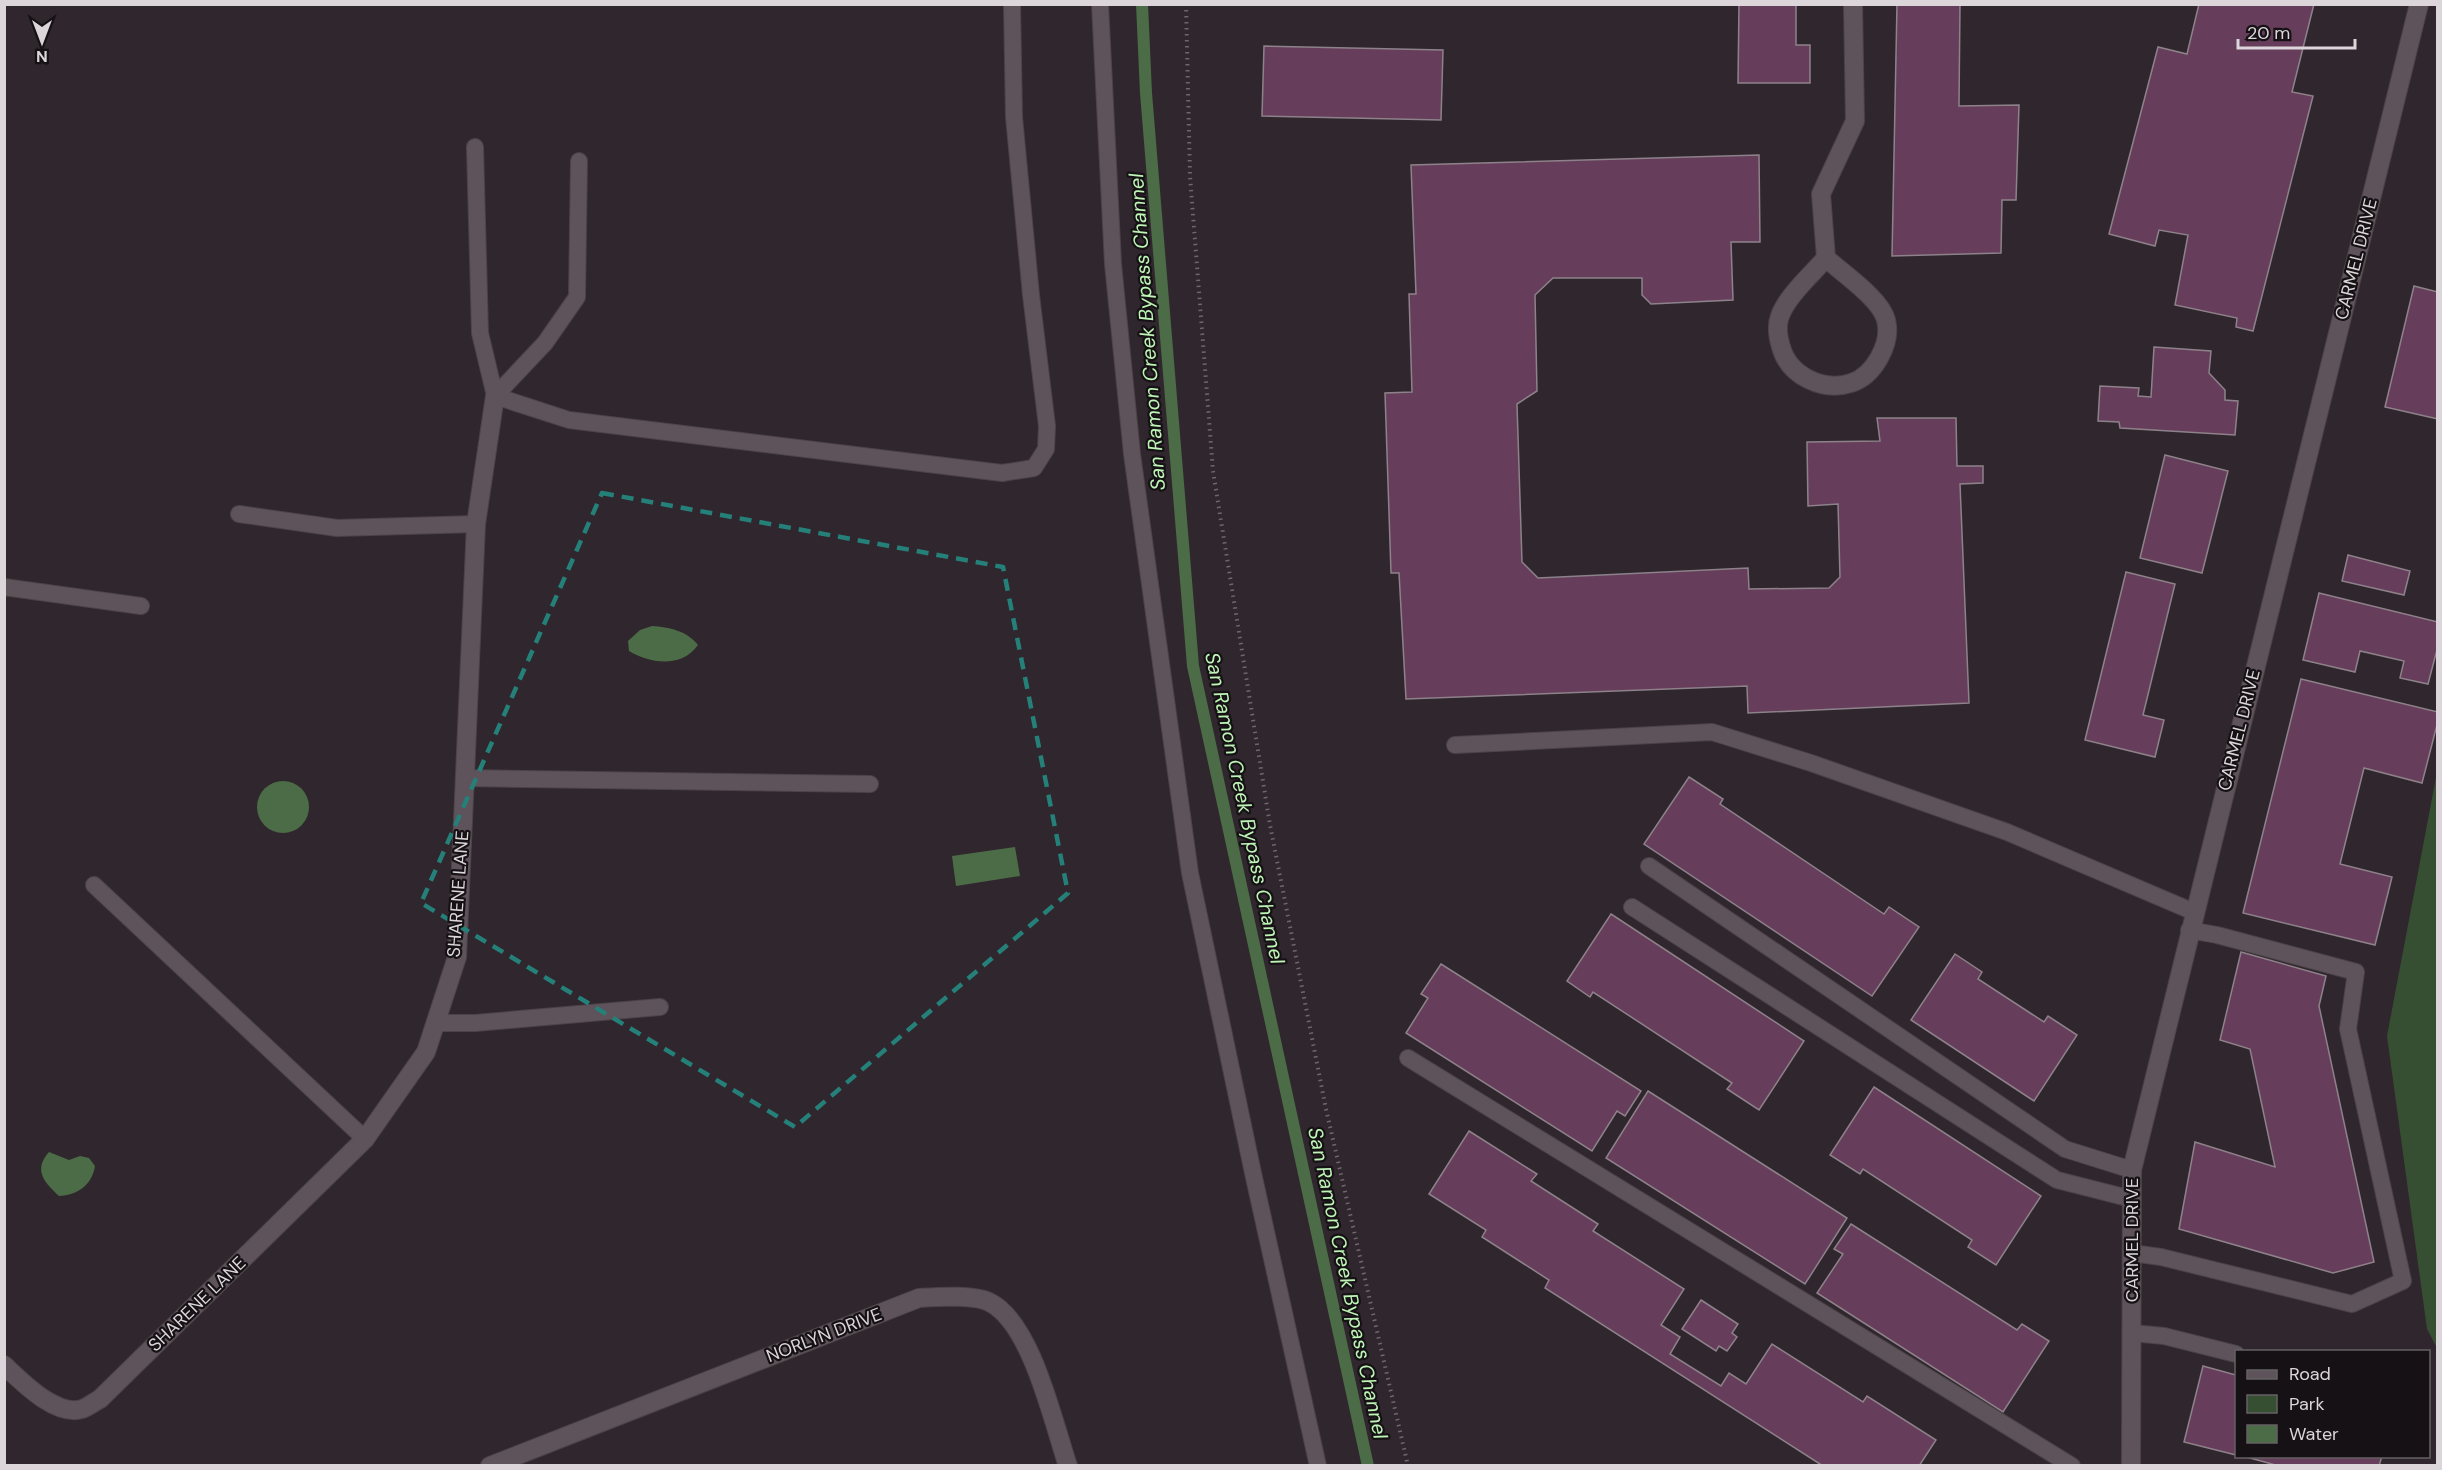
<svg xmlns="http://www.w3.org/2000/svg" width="2442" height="1470" font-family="'DM Sans',sans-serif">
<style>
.green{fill:#364f32}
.water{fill:#4b6c46}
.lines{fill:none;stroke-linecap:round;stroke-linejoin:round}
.stream{stroke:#4b6c46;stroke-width:12}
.building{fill:#663e5b;stroke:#8e828a;stroke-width:1.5}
.lane-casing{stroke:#4b4348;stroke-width:18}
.street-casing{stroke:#4b4348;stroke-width:20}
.path{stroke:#6f676d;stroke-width:4;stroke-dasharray:1.5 4.5;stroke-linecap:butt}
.lane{stroke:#5e535a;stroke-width:16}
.street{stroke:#5e535a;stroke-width:18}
.marked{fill:none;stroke:#248079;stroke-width:4.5;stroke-dasharray:12 8;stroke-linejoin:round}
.labels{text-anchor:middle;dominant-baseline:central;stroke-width:4.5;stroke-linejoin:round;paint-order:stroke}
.street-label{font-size:18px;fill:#dcd6da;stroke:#151114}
.water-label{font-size:20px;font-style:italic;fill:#bef4b6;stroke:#151114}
</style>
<rect width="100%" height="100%" fill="#30262d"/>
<path class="green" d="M 2437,772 L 2438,1348 L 2437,1348 L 2427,1329 L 2387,1036 Z"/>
<g class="water">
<path d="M 652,626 C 669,627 687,631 698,645 C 682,668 650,664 629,651 L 628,641 L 640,630 Z"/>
<circle cx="283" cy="807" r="26"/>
<path d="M 1015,847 L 1020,876 L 956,886 L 952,856 Z"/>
<path d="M 49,1152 L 69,1160 L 80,1156 L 89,1158 L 95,1166 C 92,1185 78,1195 59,1196 C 44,1182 33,1170 49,1152 Z"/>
</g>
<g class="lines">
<path class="stream" d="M 1142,4 L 1146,93 L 1193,666 L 1368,1466"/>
</g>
<g class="building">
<path d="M 1739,4 L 1796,4 L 1796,45 L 1810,45 L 1810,83 L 1738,83 Z"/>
<path d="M 1897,4 L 1960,4 L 1959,106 L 2019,105 L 2016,200 L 2002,200 L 2001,253 L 1892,256 Z"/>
<path d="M 2199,4 L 2314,4 L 2292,92 L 2313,96 L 2253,331 L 2236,327 L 2237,318 L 2175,305 L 2188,235 L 2159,230 L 2155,246 L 2109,234 L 2158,47 L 2187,54 Z"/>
<path d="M 1264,46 L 1443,50 L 1441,120 L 1262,116 Z"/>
<path d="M 1759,155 L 1760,242 L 1731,242 L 1733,300 L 1651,304 L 1642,295 L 1642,278 L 1553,278 L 1535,295 L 1537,391 L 1517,404 L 1522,562 L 1538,578 L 1748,568 L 1749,589 L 1829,588 L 1840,577 L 1838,504 L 1808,506 L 1807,442 L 1880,441 L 1877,418 L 1956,418 L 1957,466 L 1983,466 L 1983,483 L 1960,484 L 1969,703 L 1748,713 L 1747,686 L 1406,699 L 1399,573 L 1391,573 L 1385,393 L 1412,392 L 1409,294 L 1416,294 L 1411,165 Z"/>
<path d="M 2414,286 L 2438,292 L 2438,419 L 2385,407 Z"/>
<path d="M 2154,347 L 2211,351 L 2209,373 L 2225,390 L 2225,400 L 2238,401 L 2235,435 L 2120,428 L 2119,422 L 2098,421 L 2100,386 L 2139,388 L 2138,396 L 2151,397 Z"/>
<path d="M 2165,455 L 2228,471 L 2202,573 L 2140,558 Z"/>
<path d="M 2348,555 L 2410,571 L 2404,595 L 2342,581 Z"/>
<path d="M 2126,572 L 2175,584 L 2143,715 L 2164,720 L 2155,757 L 2085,740 Z"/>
<path d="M 2319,593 L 2438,622 L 2438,646 L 2428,684 L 2400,678 L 2404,661 L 2360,651 L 2355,672 L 2303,660 Z"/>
<path d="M 2301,679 L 2438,712 L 2438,721 L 2422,783 L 2364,768 L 2340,864 L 2392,877 L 2375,945 L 2243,913 Z"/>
<path d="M 1689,777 L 1723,799 L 1720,804 L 1884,914 L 1889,907 L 1919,927 L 1872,996 L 1644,844 Z"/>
<path d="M 1611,914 L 1804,1041 L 1759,1110 L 1727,1089 L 1732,1083 L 1593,992 L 1590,997 L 1567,981 Z"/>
<path d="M 2241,952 L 2326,976 L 2319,1006 L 2374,1262 L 2333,1273 L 2179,1229 L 2195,1142 L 2275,1167 L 2250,1049 L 2220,1040 Z"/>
<path d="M 1955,954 L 1982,972 L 1978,979 L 2044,1022 L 2048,1016 L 2077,1035 L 2034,1101 L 1911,1020 Z"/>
<path d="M 1441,964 L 1641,1091 L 1625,1116 L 1617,1111 L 1592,1151 L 1406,1033 L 1428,998 L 1421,994 Z"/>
<path d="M 1874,1087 L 2041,1196 L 1996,1265 L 1968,1247 L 1972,1240 L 1863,1169 L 1860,1174 L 1830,1155 Z"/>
<path d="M 1648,1091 L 1847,1218 L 1805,1284 L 1606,1158 Z"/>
<path d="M 1469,1131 L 1537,1174 L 1531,1181 L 1598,1224 L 1593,1231 L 1684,1289 L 1661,1325 L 1680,1337 L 1670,1354 L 1721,1386 L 1729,1373 L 1746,1384 L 1772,1344 L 1863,1402 L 1867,1396 L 1936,1440 L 1919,1466 L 1823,1466 L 1545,1288 L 1549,1280 L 1482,1237 L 1486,1230 L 1429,1194 Z"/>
<path d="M 1851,1224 L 2017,1330 L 2022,1324 L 2049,1341 L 2003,1412 L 1817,1293 L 1843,1254 L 1834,1249 Z"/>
<path d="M 1701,1300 L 1738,1324 L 1732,1333 L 1737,1337 L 1727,1351 L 1719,1346 L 1716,1351 L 1682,1329 Z"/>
<path d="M 2203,1366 L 2236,1375 L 2236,1455 L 2184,1442 Z"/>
<path d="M 2243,1456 L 2382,1456 L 2379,1466 L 2279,1466 Z"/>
</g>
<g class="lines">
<g class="lane-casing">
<g id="lane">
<path d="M 1100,4 L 1113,264 L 1132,454 L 1190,873 L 1253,1173 L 1318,1466"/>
<path d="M 475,147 L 480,333 L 495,396"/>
<path d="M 495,396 L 569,420 L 1002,473 L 1034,468 L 1046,449 L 1047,426 L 1031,295 L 1014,117 L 1012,4"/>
<path d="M 495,396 L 545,343 L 577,297 L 579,161"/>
<path d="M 239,514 L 337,528 L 476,524"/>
<path d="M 4,587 L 141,606"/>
<path d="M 1455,745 L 1712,732 L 1811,763 L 2007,832 L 2194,912"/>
<path d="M 465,778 L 870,784"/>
<path d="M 1649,866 L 2065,1149 L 2132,1170"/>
<path d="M 94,885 L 365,1139"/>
<path d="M 1632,907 L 2057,1180 L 2132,1199"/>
<path d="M 436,1023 L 475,1023 L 660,1007"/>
<path d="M 1408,1058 L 2072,1466"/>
<path d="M 2132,1253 L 2161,1257 L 2352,1304 L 2403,1281 L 2348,1029 L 2356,972 L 2217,935 L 2189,930"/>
<path d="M 2132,1333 L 2164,1336 L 2236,1354"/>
</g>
</g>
<g class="street-casing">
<g id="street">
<path d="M 1826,258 C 1812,274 1787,296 1780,316 C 1776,326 1778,337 1781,347 C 1789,376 1823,392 1851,383 C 1874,376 1892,343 1886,320 C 1881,299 1842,273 1826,258 L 1821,194 L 1855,121 L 1853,4"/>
<path d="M 4,1365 C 22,1382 56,1417 82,1409 C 88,1407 94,1402 100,1399 L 365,1139 L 426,1052 L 457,957 L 476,524 L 495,396"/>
<path d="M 490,1466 L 919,1298 C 936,1297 976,1294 991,1303 C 1032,1325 1053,1422 1068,1466"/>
<path d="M 2131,1466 L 2132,1170 L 2419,4"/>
</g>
</g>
<path class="path" d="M 1186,4 L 1190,176 L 1213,471 L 1270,825 L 1326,1109 L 1408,1466"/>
<use href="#lane" class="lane"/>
<use href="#street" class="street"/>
</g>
<path class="marked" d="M 602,493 L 1003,567 L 1068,893 L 795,1127 L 421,903 Z"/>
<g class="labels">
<g class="street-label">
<text transform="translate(2356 259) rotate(-76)">CARMEL DRIVE</text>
<text transform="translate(2239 730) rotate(-76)">CARMEL DRIVE</text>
<text transform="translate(458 894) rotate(-86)">SHARENE LANE</text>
<text transform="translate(2132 1240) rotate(-90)">CARMEL DRIVE</text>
<text transform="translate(197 1304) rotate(-44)">SHARENE LANE</text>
<text transform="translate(824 1335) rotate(-21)">NORLYN DRIVE</text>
</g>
<g class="water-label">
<text transform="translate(1147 332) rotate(-94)">San Ramon Creek Bypass Channel</text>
<text transform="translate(1245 808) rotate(78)">San Ramon Creek Bypass Channel</text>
<text transform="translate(1348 1283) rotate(78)">San Ramon Creek Bypass Channel</text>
</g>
</g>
<rect width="2442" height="1470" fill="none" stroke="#dcd6da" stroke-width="12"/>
<rect x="2235" y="1350" width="195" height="108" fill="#151114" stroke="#656063" stroke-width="1.5"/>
<rect x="2247" y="1370" width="30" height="9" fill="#5e535a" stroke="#656063" stroke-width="1.5"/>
<text x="2289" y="1380" font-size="18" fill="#dcd6da">Road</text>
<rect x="2247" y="1395" width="30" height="18" fill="#364f32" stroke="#656063" stroke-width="1.5"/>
<text x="2289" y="1410" font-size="18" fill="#dcd6da">Park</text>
<rect x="2247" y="1425" width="30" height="18" fill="#4b6c46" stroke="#656063" stroke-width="1.5"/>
<text x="2289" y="1440" font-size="18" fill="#dcd6da">Water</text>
<g transform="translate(42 42) rotate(180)" stroke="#151114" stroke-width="4.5" paint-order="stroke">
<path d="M0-4.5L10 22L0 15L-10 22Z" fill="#dcd6da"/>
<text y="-9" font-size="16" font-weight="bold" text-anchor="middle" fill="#dcd6da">N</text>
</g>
<path d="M2238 39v9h117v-9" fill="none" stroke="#dcd6da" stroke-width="3"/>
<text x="2247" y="39" font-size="18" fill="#dcd6da" stroke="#151114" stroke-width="4.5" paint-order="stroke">20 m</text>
</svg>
